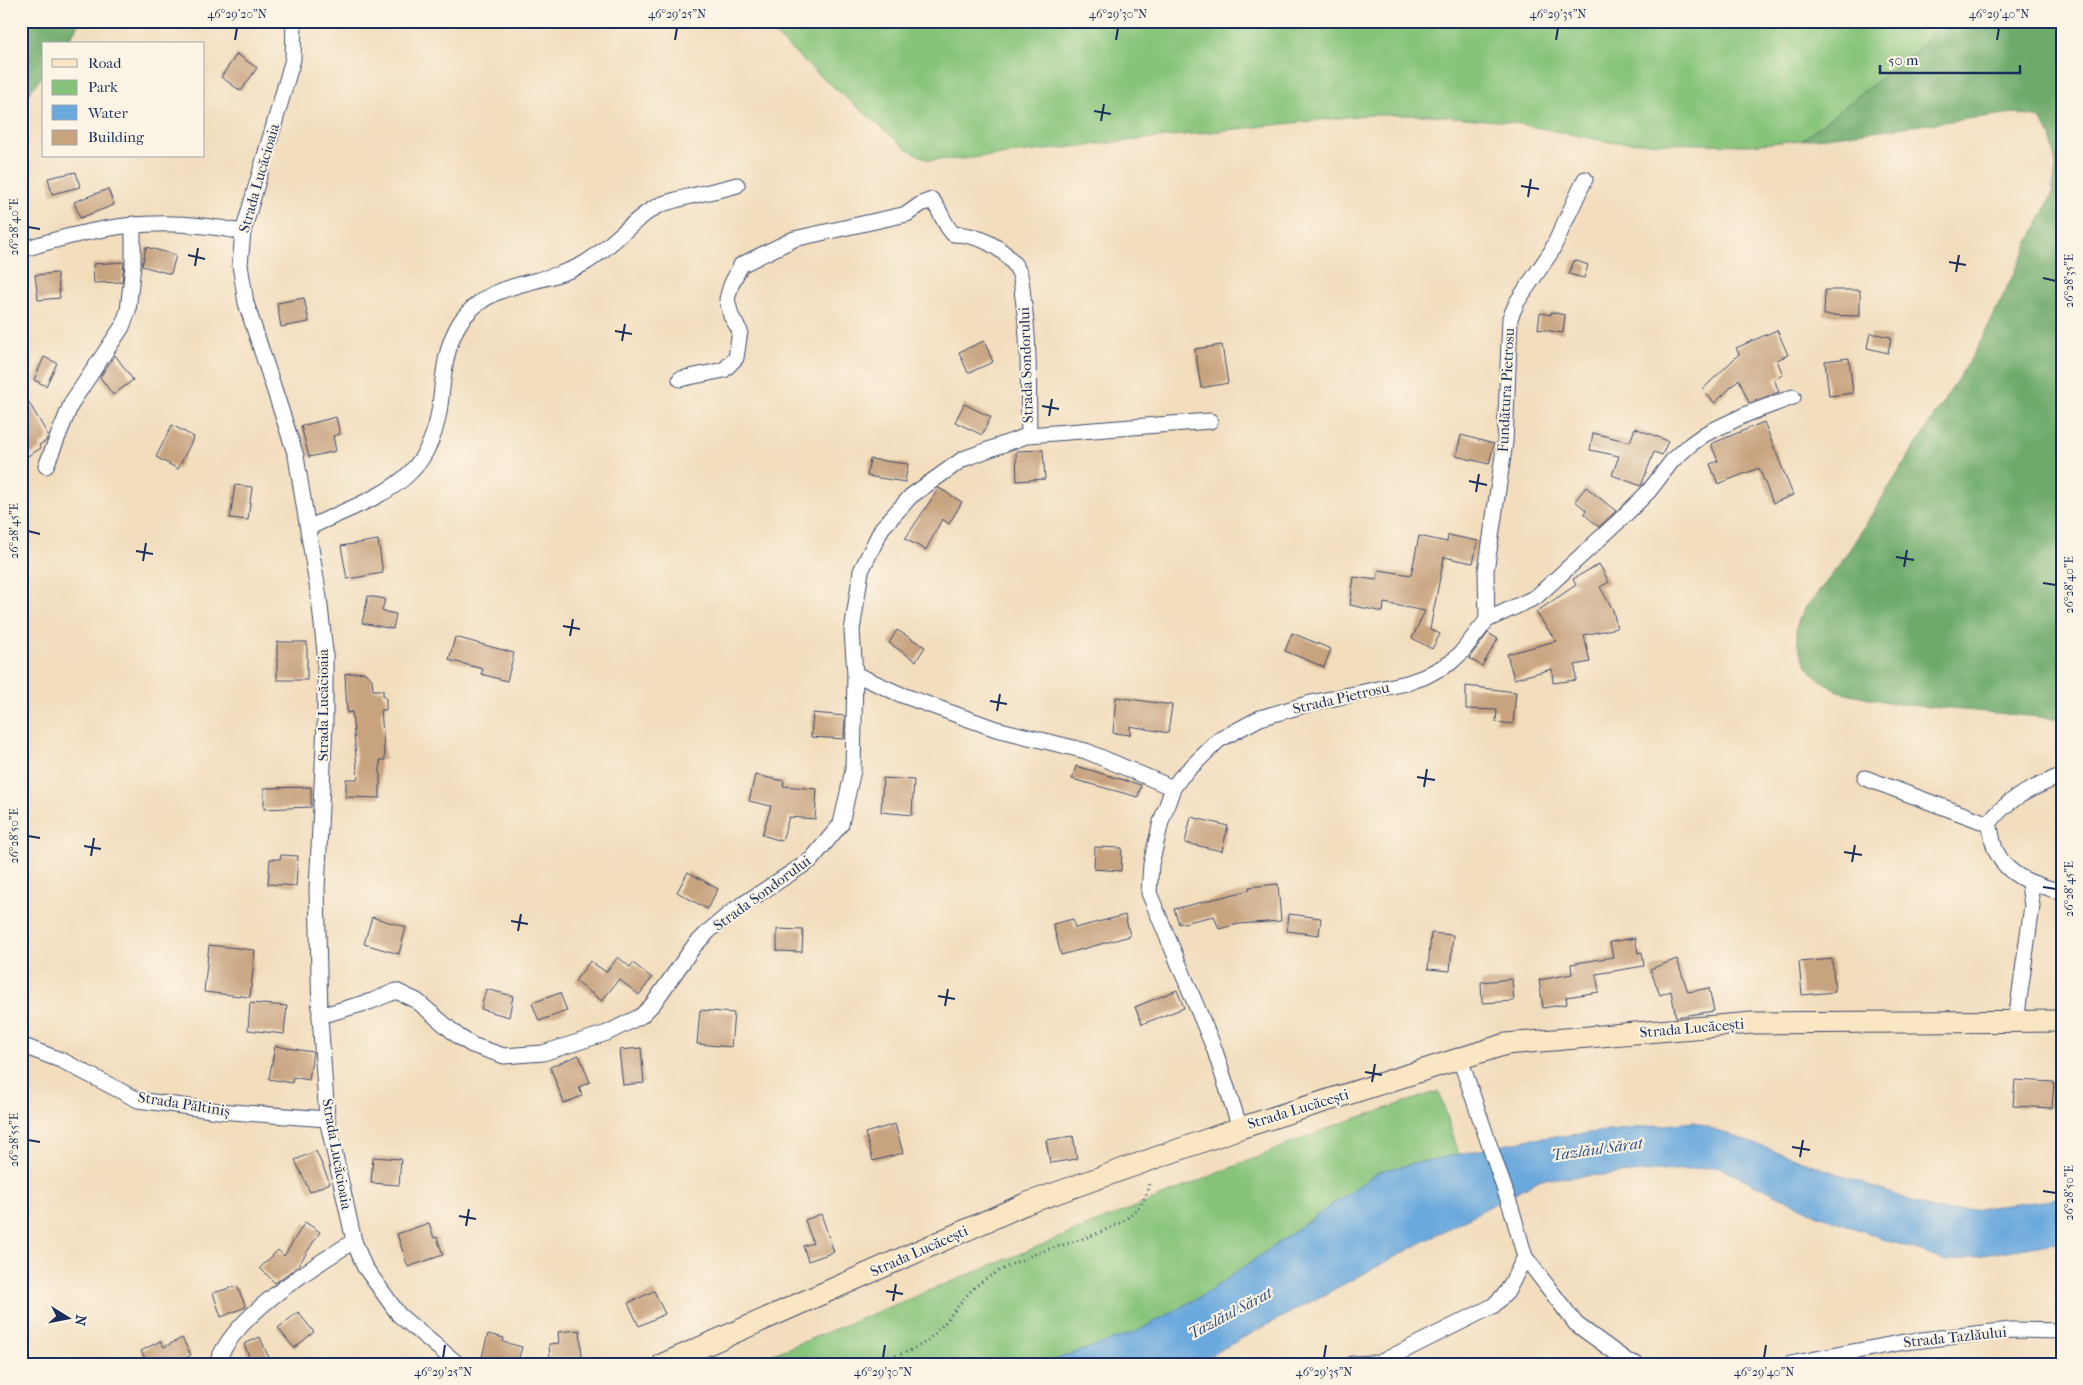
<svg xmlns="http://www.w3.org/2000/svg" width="2083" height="1385" font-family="'IM FELL French Canon',serif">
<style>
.green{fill:#87c47a;stroke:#517a6c}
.forest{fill:#6daa6a;stroke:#446c64}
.water{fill:#6ba9dd;stroke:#436c9e}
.building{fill:#c8a37f}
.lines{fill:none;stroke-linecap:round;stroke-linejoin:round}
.street-casing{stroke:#3b496c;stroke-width:17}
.secondary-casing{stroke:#3b496c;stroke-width:23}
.path{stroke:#3b496c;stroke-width:3;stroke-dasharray:1 4;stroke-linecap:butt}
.street{stroke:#fff;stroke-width:15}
.secondary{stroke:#fbe6c3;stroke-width:21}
.ticks{fill:none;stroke:#1b2f5e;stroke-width:2}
.labels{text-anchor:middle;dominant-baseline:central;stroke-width:4;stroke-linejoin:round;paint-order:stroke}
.street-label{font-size:15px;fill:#1b2f5e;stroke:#fcf5e5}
.water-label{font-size:16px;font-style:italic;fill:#335484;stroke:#fcf5e5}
.neatline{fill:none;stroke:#1b2f5e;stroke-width:2}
.ticks-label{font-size:12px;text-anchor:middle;fill:#1b2f5e}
</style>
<rect width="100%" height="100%" fill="#fcf5e5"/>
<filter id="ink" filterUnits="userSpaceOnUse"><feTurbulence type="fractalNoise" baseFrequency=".02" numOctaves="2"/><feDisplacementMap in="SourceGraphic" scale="10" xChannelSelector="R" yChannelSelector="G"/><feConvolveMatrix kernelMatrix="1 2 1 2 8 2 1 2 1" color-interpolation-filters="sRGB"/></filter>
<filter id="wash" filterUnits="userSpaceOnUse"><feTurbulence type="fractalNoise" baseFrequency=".0096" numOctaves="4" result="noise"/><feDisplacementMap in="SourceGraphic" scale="20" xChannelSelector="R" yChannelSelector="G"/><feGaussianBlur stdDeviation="1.12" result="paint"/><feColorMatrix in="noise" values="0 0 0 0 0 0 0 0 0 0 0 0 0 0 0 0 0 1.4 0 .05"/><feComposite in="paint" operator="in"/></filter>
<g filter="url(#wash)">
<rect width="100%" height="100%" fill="#f2ddbd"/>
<g class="green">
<path d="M 760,21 L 1942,21 L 1919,48 L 1802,140 L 1749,145 L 1609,142 L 1510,122 L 1431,115 L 1366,115 L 962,159 L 929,160 L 907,149 L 810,67 Z"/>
<path d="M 1439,1091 L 1459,1154 L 1380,1171 L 1207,1293 L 1136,1332 L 1043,1364 L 749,1364 L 1339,1124 Z"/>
</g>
<g class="forest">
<path d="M 21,21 L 80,21 L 67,44 L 44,44 L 44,74 L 21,103 Z"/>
<path d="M 1942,21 L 2062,21 L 2062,719 L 1897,704 L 1837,691 L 1816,677 L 1806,664 L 1798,646 L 1796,627 L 1803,611 L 1841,563 L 1978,347 L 2052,195 L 2056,167 L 2051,135 L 2039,118 L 2015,113 L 1802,140 L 1919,48 Z"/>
</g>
<path class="water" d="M 1694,1122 L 1943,1212 L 2062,1199 L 2062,1242 L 1946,1261 L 1816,1214 L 1719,1167 L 1541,1179 L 1194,1364 L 1043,1364 L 1136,1332 L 1207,1293 L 1380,1171 L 1532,1139 Z"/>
<g id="blocks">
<g class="building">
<path d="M 237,54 L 257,68 L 241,91 L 221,77 Z"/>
<path d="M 76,172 L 80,187 L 52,194 L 48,178 Z"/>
<path d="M 108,189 L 114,205 L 80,218 L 74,202 Z"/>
<path d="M 146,247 L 176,255 L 171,274 L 142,266 Z"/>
<path d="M 1574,260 L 1588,265 L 1584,278 L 1569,274 Z"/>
<path d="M 124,262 L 122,282 L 94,283 L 93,264 Z"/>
<path d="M 57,273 L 60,298 L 38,300 L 35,275 Z"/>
<path d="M 1825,290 L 1860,290 L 1860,316 L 1824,315 Z"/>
<path d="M 304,298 L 309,322 L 281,327 L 277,303 Z"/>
<path d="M 1551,312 L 1565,315 L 1563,333 L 1538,329 L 1540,313 L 1551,315 Z"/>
<path d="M 1777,330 L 1788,355 L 1777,360 L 1783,375 L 1774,379 L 1779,392 L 1749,403 L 1739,379 L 1715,403 L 1702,390 L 1739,354 L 1736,348 Z"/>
<path d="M 1870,333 L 1891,337 L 1888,353 L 1867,348 Z"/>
<path d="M 984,341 L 993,362 L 968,373 L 959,352 Z"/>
<path d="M 1222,345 L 1228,383 L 1201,388 L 1195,349 Z"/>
<path d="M 115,355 L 133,380 L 113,395 L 100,377 Z"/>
<path d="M 44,357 L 57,363 L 46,386 L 34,380 Z"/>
<path d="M 1849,358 L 1853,393 L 1829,396 L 1825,361 Z"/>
<path d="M 21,389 L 48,435 L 46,441 L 39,445 L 41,448 L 28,456 L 21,444 Z"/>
<path d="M 964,404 L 991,417 L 982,435 L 955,422 Z"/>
<path d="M 336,417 L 340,434 L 333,436 L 336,451 L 309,457 L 301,426 Z"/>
<path d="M 1764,422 L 1793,495 L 1773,503 L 1759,468 L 1718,484 L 1710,464 L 1718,461 L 1711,444 Z"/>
<path d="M 172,425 L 194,437 L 178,469 L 156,457 Z"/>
<path d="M 1635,428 L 1668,441 L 1662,455 L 1654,452 L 1641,486 L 1612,475 L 1619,456 L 1590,450 L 1593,433 L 1630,442 Z"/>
<path d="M 1461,435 L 1494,444 L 1489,464 L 1456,456 Z"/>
<path d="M 1043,450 L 1045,479 L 1017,481 L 1016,451 Z"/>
<path d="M 870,459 L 908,464 L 905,482 L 867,476 Z"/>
<path d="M 235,485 L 252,487 L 248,520 L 230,518 Z"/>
<path d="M 1586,487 L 1616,511 L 1599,527 L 1584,514 L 1586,510 L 1575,501 Z"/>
<path d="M 939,488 L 962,502 L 949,524 L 942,519 L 926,550 L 905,539 Z"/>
<path d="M 1448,535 L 1478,541 L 1473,563 L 1444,557 L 1430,629 L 1440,634 L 1432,649 L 1412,638 L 1425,611 L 1384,603 L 1383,612 L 1350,605 L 1354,577 L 1377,580 L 1379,570 L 1411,575 L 1419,536 L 1447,542 Z"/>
<path d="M 378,540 L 383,573 L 347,579 L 341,546 Z"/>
<path d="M 1599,564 L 1609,582 L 1600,587 L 1613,610 L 1617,628 L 1584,635 L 1590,662 L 1575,665 L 1576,680 L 1553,683 L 1552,669 L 1514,679 L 1507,654 L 1556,641 L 1536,612 L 1576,585 L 1573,579 Z"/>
<path d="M 368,596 L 385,599 L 382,611 L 396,614 L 393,629 L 362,623 Z"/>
<path d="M 897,630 L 925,647 L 916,661 L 889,643 Z"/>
<path d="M 1292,633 L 1331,649 L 1324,667 L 1285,651 Z"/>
<path d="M 1488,633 L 1498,639 L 1482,666 L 1469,658 Z"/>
<path d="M 455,637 L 514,653 L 507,681 L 481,674 L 483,669 L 449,660 Z"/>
<rect x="277" y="642" width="30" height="38"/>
<path d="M 364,672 L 372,679 L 373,690 L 383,690 L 383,695 L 386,699 L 386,710 L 381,710 L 385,760 L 380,760 L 380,798 L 346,797 L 346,779 L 358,779 L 352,712 L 347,713 L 345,674 Z"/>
<path d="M 1466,686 L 1516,692 L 1513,724 L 1496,722 L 1497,710 L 1466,709 Z"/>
<path d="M 1116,697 L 1172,705 L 1168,733 L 1130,726 L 1130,735 L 1113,733 Z"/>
<path d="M 813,713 L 845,716 L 844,739 L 811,737 Z"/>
<path d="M 1076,766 L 1141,785 L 1138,797 L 1072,779 Z"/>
<path d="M 755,775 L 784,781 L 783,786 L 817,789 L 815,819 L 789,817 L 782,841 L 762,835 L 771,806 L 749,801 Z"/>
<path d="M 883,778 L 914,780 L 912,815 L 881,812 Z"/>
<path d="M 311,787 L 311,807 L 264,809 L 264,788 Z"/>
<path d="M 1191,817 L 1228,826 L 1222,851 L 1185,843 Z"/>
<path d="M 1095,847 L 1122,848 L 1121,871 L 1094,869 Z"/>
<path d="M 281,855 L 298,856 L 296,886 L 268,884 L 270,859 L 280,859 Z"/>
<path d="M 688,872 L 718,889 L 707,909 L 677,892 Z"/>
<path d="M 1278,884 L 1281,921 L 1239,924 L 1219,929 L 1214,916 L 1179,924 L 1174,909 L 1250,890 L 1249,887 Z"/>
<path d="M 1289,914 L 1321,918 L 1319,935 L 1287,931 Z"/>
<path d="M 1125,915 L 1130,936 L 1061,955 L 1053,924 L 1073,919 L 1075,928 Z"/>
<path d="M 372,917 L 406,927 L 399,954 L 364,944 Z"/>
<path d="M 777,929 L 803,930 L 802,952 L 777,951 Z"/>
<path d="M 1431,933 L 1453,935 L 1450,971 L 1428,969 Z"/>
<path d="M 1635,938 L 1638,953 L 1642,952 L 1644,966 L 1596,974 L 1599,992 L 1566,997 L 1567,1004 L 1543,1008 L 1539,980 L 1572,974 L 1571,964 L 1613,957 L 1610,942 Z"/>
<path d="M 209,945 L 255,950 L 250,997 L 204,992 Z"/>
<path d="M 618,957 L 630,967 L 633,963 L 652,978 L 639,995 L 619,979 L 602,1001 L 575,981 L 590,961 L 606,972 Z"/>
<path d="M 1677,959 L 1688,992 L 1709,988 L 1714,1011 L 1676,1017 L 1671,991 L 1660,995 L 1650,969 Z"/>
<path d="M 1832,959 L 1835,992 L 1802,995 L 1799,962 Z"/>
<path d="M 1512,979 L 1514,1001 L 1482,1003 L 1481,982 Z"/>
<path d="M 486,989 L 513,996 L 509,1017 L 481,1009 Z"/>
<path d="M 1177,990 L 1184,1008 L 1142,1024 L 1135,1007 Z"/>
<path d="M 560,993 L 567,1011 L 539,1021 L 532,1003 Z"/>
<path d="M 250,1003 L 287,1006 L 284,1034 L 248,1030 Z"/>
<path d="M 700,1010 L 734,1013 L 731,1047 L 697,1044 Z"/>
<path d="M 275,1046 L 313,1052 L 309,1080 L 293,1077 L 292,1083 L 269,1079 Z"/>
<path d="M 641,1048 L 644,1083 L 623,1085 L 619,1050 Z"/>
<path d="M 579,1055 L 590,1082 L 579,1087 L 582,1096 L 564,1103 L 550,1067 Z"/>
<path d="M 2015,1080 L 2054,1082 L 2052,1108 L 2013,1106 Z"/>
<path d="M 895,1124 L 903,1153 L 873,1161 L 865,1133 Z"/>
<path d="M 1073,1136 L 1077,1159 L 1050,1163 L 1046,1140 Z"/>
<path d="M 316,1151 L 330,1183 L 310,1192 L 295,1160 Z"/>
<path d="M 373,1157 L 401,1159 L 399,1185 L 371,1183 Z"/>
<path d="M 821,1214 L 834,1252 L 808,1261 L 803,1246 L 813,1243 L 805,1220 Z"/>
<path d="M 305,1222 L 320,1232 L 298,1266 L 275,1283 L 260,1268 L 278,1250 L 284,1256 Z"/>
<path d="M 429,1223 L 434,1238 L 437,1237 L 443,1255 L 408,1267 L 397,1234 Z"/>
<path d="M 237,1286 L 246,1307 L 221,1317 L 213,1293 Z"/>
<path d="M 654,1291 L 665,1314 L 639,1326 L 628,1303 Z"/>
<path d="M 298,1312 L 314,1332 L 294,1348 L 278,1328 Z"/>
<path d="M 580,1330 L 582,1357 L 550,1359 L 549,1344 L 559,1343 L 558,1332 Z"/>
<path d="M 488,1334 L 504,1338 L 503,1342 L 522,1347 L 517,1364 L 480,1364 Z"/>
<path d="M 260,1337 L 265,1349 L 272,1364 L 252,1364 L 244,1344 Z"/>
<path d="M 182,1338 L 191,1355 L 175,1364 L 148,1364 L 141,1351 L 160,1341 L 164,1347 Z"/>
</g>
</g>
</g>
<g filter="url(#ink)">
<use href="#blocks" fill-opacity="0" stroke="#3b496c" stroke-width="1"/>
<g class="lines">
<g class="street-casing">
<g id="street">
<path d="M 294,21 L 293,59 L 243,232 L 240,265 L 246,303 L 296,456 L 319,597 L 325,652 L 325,724 L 317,889 L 320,1016 L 327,1119 L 354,1241 L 364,1266 L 399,1315 L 458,1364"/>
<path d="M 21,250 C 101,225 160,215 243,232"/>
<path d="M 680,379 L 724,370 L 736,358 L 740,331 L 731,316 L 727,299 L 731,285 L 741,265 L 794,239 L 907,214 L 921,204 L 932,200 C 941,211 943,223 953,234 C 978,234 1007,248 1019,272 C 1022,279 1022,290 1023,298 C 1030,343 1028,390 1029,435"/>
<path d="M 46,466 L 72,402 L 122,327 L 128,311 L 133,265 L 133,224"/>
<path d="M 308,528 C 378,494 433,486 441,397 C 444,370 446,344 461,321 C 492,278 543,287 585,263 C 611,248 633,218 660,205 C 683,196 714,192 737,185"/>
<path d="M 1487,620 L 1486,571 L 1505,442 L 1510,318 L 1517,302 L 1551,252 L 1585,179"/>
<path d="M 855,674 L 902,695 L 996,729 L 1086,751 L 1173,788"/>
<path d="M 2062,775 C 2034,788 2007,797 1989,824 C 1992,832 1992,843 1996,851 C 2008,878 2036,885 2062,892"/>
<path d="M 1865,778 L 1989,824"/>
<path d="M 320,1016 L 372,1001 L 396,991 L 417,1001 L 458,1036 L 472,1045 L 504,1056 L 543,1053 L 607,1033 L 641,1016 L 653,1004 L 694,946 L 710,930 L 734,910 L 811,860 L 841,824 L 853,770 L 855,674 L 852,631 L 861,571 L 882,528 L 911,496 L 963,459 L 1029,435 L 1210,421"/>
<path d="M 2016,1021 L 2032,906 L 2029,884"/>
<path d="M 21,1045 L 63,1061 L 138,1100 L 219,1111 L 327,1119"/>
<path d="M 1460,1059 L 1512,1211 L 1525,1257 L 1576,1324 L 1627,1361 L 1636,1364"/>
<path d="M 1240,1128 L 1214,1048 L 1149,893 L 1151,864 L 1161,822 L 1173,788 L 1181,777 L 1219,740 L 1260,718 L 1311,703 L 1407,683 L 1424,677 L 1450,663 L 1461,653 L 1487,620 L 1536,597 L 1557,578 L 1621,519 L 1649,491 L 1672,461 L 1691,444 L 1705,434 L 1747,414 L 1793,397"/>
<path d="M 217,1364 C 231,1317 314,1266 354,1241"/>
<path d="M 1352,1364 L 1379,1363 L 1493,1306 L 1507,1292 L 1525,1257"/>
<path d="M 1790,1364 L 1904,1342 L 2011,1330 L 2062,1331"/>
</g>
</g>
<g class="secondary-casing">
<path id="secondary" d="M 663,1364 L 1025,1204 L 1240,1128 L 1506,1044 L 1752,1023 L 2062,1021"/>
</g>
<path class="path" d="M 867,1364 C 886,1359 907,1354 924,1343 C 944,1328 957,1304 975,1287 C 990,1274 1010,1265 1028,1257 C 1065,1240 1146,1232 1149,1181"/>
<use href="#street" class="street"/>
<use href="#secondary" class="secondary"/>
</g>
</g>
<path class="ticks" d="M 235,40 L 237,28M 675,40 L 677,28M 1116,40 L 1118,28M 1556,40 L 1558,28M 1997,40 L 1999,28M 1094,111 L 1111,114M 1101,121 L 1104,104M 1521,186 L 1539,189M 1528,197 L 1531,179M 28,227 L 40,229M 188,255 L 205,259M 1949,262 L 1966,265M 195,266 L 198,248M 1956,272 L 1959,255M 2043,278 L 2056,281M 615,331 L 632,334M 622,341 L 625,324M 1042,406 L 1059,409M 1049,416 L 1052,399M 1469,481 L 1487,485M 1476,492 L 1479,474M 28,531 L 40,534M 136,551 L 153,554M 1896,557 L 1914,560M 143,561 L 146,543M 1904,567 L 1907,550M 2043,583 L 2056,585M 563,626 L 580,629M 570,636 L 573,619M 990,701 L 1007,704M 997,711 L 1000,694M 1417,777 L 1435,780M 1424,787 L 1427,769M 28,836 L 40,838M 84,846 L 101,849M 1844,852 L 1862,855M 91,856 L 94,838M 1852,862 L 1855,845M 2043,887 L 2056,889M 511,921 L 528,924M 518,931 L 521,914M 938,996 L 955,999M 945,1006 L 948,989M 1365,1072 L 1382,1075M 1372,1082 L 1375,1064M 28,1140 L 40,1142M 1792,1147 L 1810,1150M 1800,1157 L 1803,1140M 2043,1191 L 2056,1193M 459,1216 L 476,1219M 466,1226 L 469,1209M 886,1291 L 903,1294M 893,1301 L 896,1284M 443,1358 L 445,1345M 883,1358 L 885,1345M 1324,1358 L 1326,1345M 1764,1358 L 1766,1345"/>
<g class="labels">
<g class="street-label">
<text transform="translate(259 178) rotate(-74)">Strada Lucăcioaia</text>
<text transform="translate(1026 365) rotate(-92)">Strada Sondorului</text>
<text transform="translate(1506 390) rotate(-87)">Fundătura Pietrosu</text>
<text transform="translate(1341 698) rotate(-13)">Strada Pietrosu</text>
<text transform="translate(323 705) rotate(-90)">Strada Lucăcioaia</text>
<text transform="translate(762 893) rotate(-36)">Strada Sondorului</text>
<text transform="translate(1692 1028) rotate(-5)">Strada Lucăcești</text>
<text transform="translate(184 1104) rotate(9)">Strada Păltiniș</text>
<text transform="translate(1298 1109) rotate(-17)">Strada Lucăcești</text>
<text transform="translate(337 1154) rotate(80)">Strada Lucăcioaia</text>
<text transform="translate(919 1251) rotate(-24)">Strada Lucăcești</text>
<text transform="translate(1955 1337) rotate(-6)">Strada Tazlăului</text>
</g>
<g class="water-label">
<text transform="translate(1597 1149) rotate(-8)">Tazlăul Sărat</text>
<text transform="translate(1230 1313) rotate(-28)">Tazlăul Sărat</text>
</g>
</g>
<rect width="2083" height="1385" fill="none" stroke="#fcf5e5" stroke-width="55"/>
<rect x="42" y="42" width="162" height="115" fill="#fcf5e5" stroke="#a2a6af"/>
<rect x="52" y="59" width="25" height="8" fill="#fbe6c3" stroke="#a2a6af"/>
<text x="88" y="68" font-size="15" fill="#1b2f5e">Road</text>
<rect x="52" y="80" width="25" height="15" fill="#87c47a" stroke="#a2a6af"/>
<text x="88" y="92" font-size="15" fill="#1b2f5e">Park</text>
<rect x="52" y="105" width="25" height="15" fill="#6ba9dd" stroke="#a2a6af"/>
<text x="88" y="118" font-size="15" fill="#1b2f5e">Water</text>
<rect x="52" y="130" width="25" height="15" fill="#c8a37f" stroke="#a2a6af"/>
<text x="88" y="142" font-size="15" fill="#1b2f5e">Building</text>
<g transform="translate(68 1318) rotate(100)" stroke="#fcf5e5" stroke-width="4" paint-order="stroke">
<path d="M0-4L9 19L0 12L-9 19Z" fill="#1b2f5e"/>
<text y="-8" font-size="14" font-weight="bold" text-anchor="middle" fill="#1b2f5e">N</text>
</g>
<path d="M1880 65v8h140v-8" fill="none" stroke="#1b2f5e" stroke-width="2.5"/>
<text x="1888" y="65" font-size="15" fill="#1b2f5e" stroke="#fcf5e5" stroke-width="4" paint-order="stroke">50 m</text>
<rect x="28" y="28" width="2028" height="1330" class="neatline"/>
<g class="ticks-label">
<text x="237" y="18">46°29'20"N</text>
<text x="677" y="18">46°29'25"N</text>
<text x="1118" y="18">46°29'30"N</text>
<text x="1558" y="18">46°29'35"N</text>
<text x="1999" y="18">46°29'40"N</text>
<text transform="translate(14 227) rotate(-90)" y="4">26°28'40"E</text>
<text transform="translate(2069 281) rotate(-90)" y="4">26°28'35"E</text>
<text transform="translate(14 531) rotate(-90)" y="4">26°28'45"E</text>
<text transform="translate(2069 585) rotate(-90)" y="4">26°28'40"E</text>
<text transform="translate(14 836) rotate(-90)" y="4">26°28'50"E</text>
<text transform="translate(2069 889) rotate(-90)" y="4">26°28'45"E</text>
<text transform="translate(14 1140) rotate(-90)" y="4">26°28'55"E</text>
<text transform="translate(2069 1193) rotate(-90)" y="4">26°28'50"E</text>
<text x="443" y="1376">46°29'25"N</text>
<text x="883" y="1376">46°29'30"N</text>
<text x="1324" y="1376">46°29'35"N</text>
<text x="1764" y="1376">46°29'40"N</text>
</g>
</svg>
